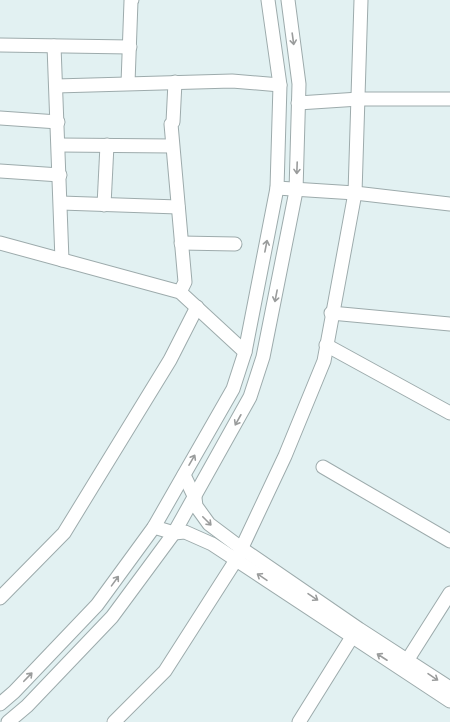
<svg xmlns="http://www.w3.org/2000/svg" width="450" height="722" font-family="'Titillium Web',sans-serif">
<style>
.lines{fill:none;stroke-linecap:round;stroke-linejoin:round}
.minor-casing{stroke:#9dabac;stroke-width:15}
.minor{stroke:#fff;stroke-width:13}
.oneway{stroke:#9a9c9c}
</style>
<rect width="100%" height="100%" fill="#e2f1f2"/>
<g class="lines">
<g class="minor-casing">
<g id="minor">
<path d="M 0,45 L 130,47"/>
<path d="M 54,46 L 62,260"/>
<path d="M 175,82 L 173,122 L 171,124 L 185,282 L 180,292"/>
<path d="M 128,83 L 131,1 L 132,0"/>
<path d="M 56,86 L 232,81 L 280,85"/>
<path d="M 298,103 L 359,99 L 450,99"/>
<path d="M 0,118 L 58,122"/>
<path d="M 59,145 L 172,146"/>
<path d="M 0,171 L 60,175"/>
<path d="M 277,188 L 355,193 L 450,204"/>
<path d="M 61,203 L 178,207"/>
<path d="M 104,205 L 107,145"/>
<path d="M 0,243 L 180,292 L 245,352"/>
<path d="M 181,243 L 235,244"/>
<path d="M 331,313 L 450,324"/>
<path d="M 326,345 L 450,413"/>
<path d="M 323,467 L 450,541"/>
<path d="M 184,475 L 195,498 L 196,506 L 209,524 L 241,548 L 359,629 L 450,688"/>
<path d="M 154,527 L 174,533 L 185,532 L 212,544 L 450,701"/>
<path d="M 0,598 L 64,533 L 170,360 L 197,307"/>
<path d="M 403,667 L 450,593"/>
<path d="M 0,704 L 14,692 L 97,605 L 154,527 L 233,389 L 245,352 L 277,188 L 280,85 L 268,0"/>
<path d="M 8,722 L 27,706 L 112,617 L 174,533 L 250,397 L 263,357 L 296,191 L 299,84 L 288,0"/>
<path d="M 114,722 L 165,671 L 236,560 L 285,456 L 324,361 L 355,193 L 361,0"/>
<path d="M 299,722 L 352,637"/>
</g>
</g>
<use href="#minor" class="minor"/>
</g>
<defs><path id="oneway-shaft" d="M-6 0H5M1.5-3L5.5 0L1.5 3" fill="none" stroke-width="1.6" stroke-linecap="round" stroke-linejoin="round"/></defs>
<g class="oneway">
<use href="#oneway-shaft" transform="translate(293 39) rotate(82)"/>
<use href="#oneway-shaft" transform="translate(297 168) rotate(92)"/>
<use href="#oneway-shaft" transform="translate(266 246) rotate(-79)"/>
<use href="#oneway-shaft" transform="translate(276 296) rotate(101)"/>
<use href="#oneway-shaft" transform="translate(238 420) rotate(119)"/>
<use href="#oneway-shaft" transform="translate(192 460) rotate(-60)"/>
<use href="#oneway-shaft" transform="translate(207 521) rotate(45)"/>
<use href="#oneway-shaft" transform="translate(262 577) rotate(-146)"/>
<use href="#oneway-shaft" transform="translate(115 581) rotate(-54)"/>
<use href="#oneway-shaft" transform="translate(313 597) rotate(34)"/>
<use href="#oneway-shaft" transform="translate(382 657) rotate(-147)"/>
<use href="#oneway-shaft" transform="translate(28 677) rotate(-46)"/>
<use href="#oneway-shaft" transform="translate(433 677) rotate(34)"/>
</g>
</svg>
